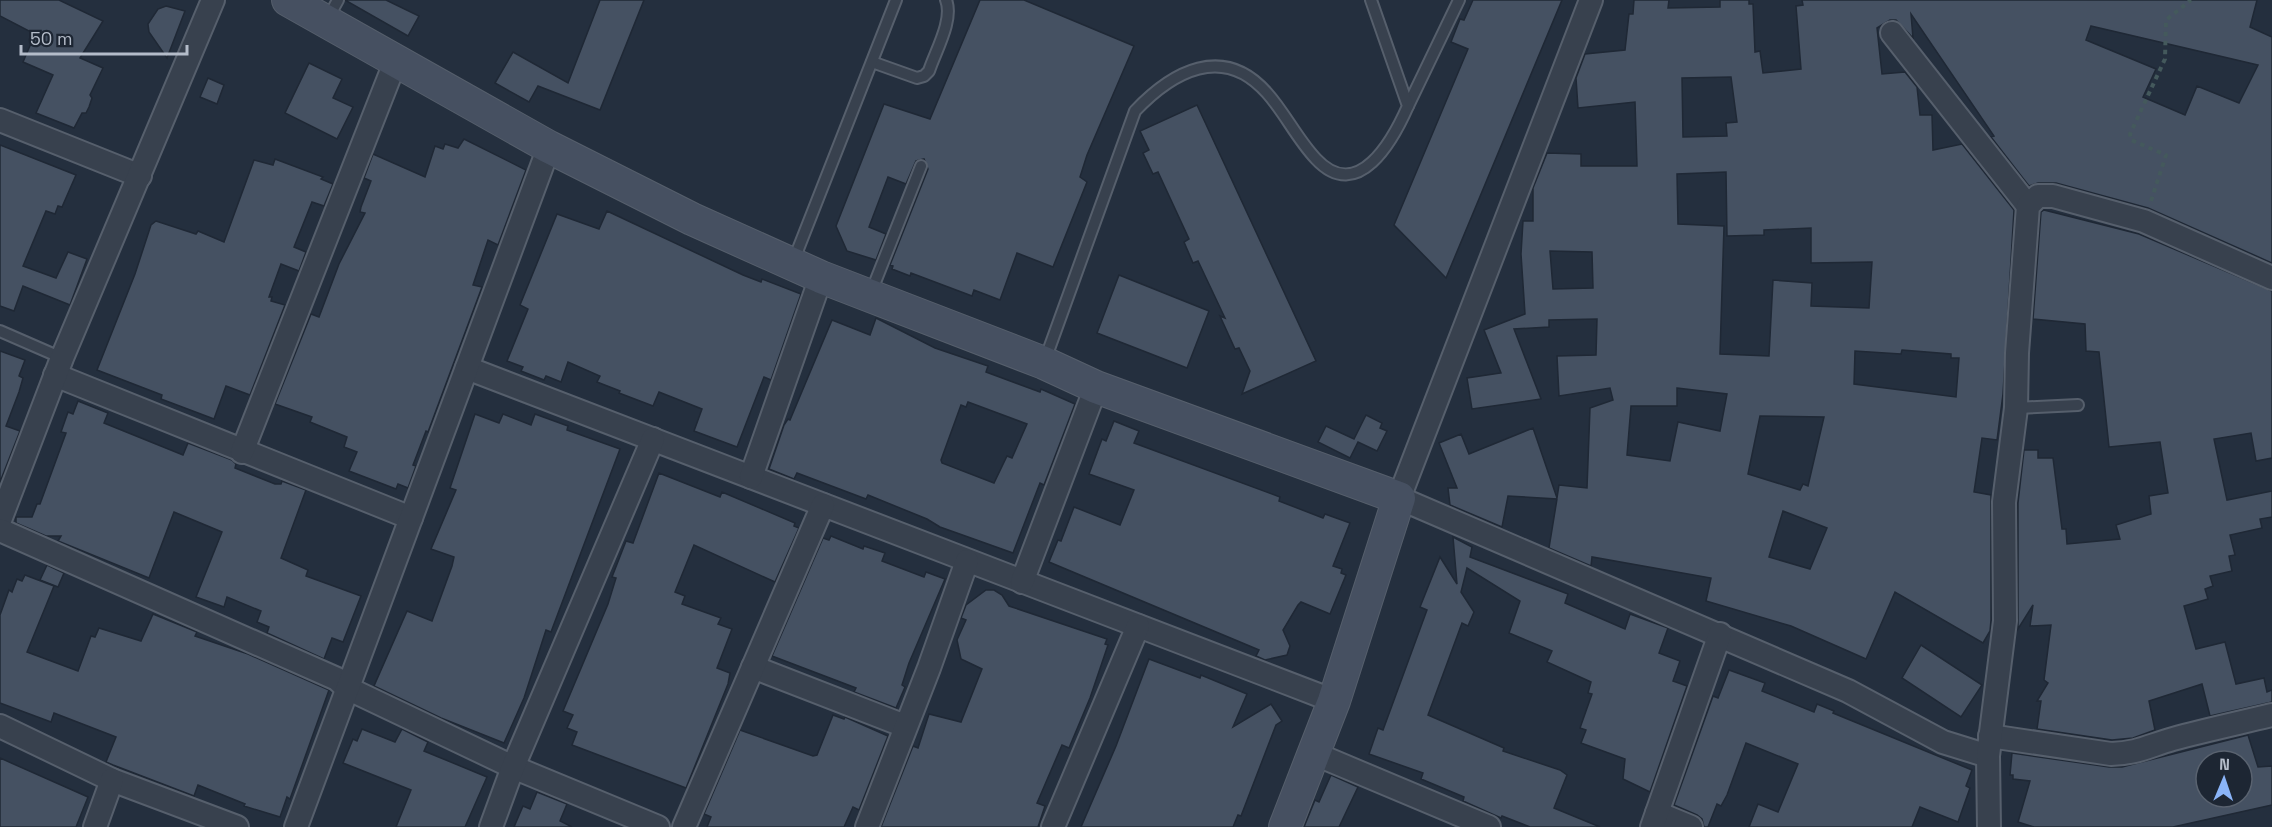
<svg xmlns="http://www.w3.org/2000/svg" width="2272" height="827" font-family="'Space Grotesk',sans-serif">
<style>
.building{fill:#455162;stroke:#1f2835;stroke-width:1.5;fill-rule:evenodd}
.lines{fill:none;stroke-linecap:round;stroke-linejoin:round}
.lane-casing{stroke:#565f6c;stroke-width:14}
.street-casing{stroke:#565f6c;stroke-width:26}
.secondary-casing{stroke:#565f6c;stroke-width:34}
.path{stroke:#44595c;stroke-width:4;stroke-dasharray:4.5 4.5;stroke-linecap:butt}
.lane{stroke:#38414e;stroke-width:10}
.street{stroke:#38414e;stroke-width:22}
.secondary{stroke:#465061;stroke-width:32}
</style>
<rect width="100%" height="100%" fill="#242f3e"/>
<g class="building">
<path d="M 0,0 L 59,0 L 103,21 L 80,58 L 103,68 L 90,95 L 92,98 L 89,107 L 86,113 L 82,113 L 74,128 L 36,113 L 53,75 L 23,62 L 35,34 L 0,16 Z"/>
<path d="M 345,0 L 386,0 L 419,16 L 408,36 Z"/>
<path d="M 600,0 L 644,0 L 600,110 L 538,86 L 529,102 L 495,83 L 513,52 L 568,83 Z"/>
<path d="M 980,0 L 1024,0 L 1134,46 L 1087,155 L 1080,177 L 1087,182 L 1053,267 L 1017,253 L 1000,300 L 974,290 L 972,296 L 911,273 L 910,276 L 892,269 L 893,266 L 890,265 L 928,169 L 924,159 L 916,161 L 906,184 L 888,177 L 869,227 L 886,234 L 876,260 L 847,251 L 836,226 L 884,104 L 930,119 Z"/>
<path d="M 1473,0 L 1562,0 L 1446,278 L 1394,225 L 1468,49 L 1451,42 L 1460,19 L 1464,20 Z"/>
<path d="M 1634,0 L 1669,0 L 1668,8 L 1720,7 L 1720,0 L 1749,0 L 1749,4 L 1753,4 L 1755,52 L 1760,51 L 1763,73 L 1801,69 L 1796,6 L 1803,5 L 1802,0 L 2257,0 L 2250,27 L 2272,37 L 2272,263 L 2148,208 L 2056,183 L 2038,183 L 2029,186 L 1991,137 L 1994,136 L 1911,14 L 1913,38 L 1896,20 L 1890,20 L 1877,28 L 1882,74 L 1905,72 L 1917,87 L 1920,115 L 1932,115 L 1933,150 L 1962,144 L 2014,210 L 2003,394 L 1997,440 L 1982,438 L 1974,492 L 1991,495 L 1991,620 L 1990,631 L 1983,643 L 1895,592 L 1866,659 L 1791,626 L 1706,601 L 1711,578 L 1592,557 L 1591,566 L 1549,548 L 1557,499 L 1508,496 L 1502,527 L 1450,505 L 1448,488 L 1457,488 L 1439,443 L 1461,434 L 1469,454 L 1533,428 L 1557,498 L 1559,485 L 1587,488 L 1590,408 L 1613,400 L 1610,388 L 1559,396 L 1557,356 L 1596,355 L 1597,319 L 1549,320 L 1549,327 L 1514,329 L 1541,399 L 1472,409 L 1467,378 L 1501,373 L 1484,330 L 1525,314 L 1521,254 L 1523,221 L 1533,221 L 1533,188 L 1547,153 L 1581,154 L 1581,166 L 1637,166 L 1635,102 L 1578,108 L 1576,78 L 1585,54 L 1625,50 L 1629,14 L 1633,14 ZM 2091,26 L 2211,54 L 2258,65 L 2239,103 L 2197,86 L 2185,115 L 2143,97 L 2156,69 L 2086,40 ZM 1731,77 L 1737,122 L 1726,123 L 1727,136 L 1683,137 L 1682,78 ZM 1726,172 L 1727,236 L 1764,235 L 1764,230 L 1811,228 L 1811,263 L 1872,262 L 1869,308 L 1811,306 L 1812,283 L 1773,280 L 1769,356 L 1720,354 L 1724,226 L 1678,224 L 1677,174 ZM 1550,251 L 1592,252 L 1593,288 L 1553,289 ZM 1902,350 L 1951,354 L 1951,358 L 1959,358 L 1956,397 L 1854,384 L 1855,351 L 1901,354 ZM 1677,388 L 1727,394 L 1720,431 L 1678,422 L 1670,461 L 1627,455 L 1631,406 L 1677,406 ZM 1760,416 L 1824,417 L 1808,486 L 1803,484 L 1800,490 L 1748,474 ZM 1783,511 L 1827,528 L 1810,569 L 1769,557 Z"/>
<path d="M 166,6 L 185,11 L 167,58 L 149,32 L 148,24 L 158,9 Z"/>
<path d="M 309,63 L 342,79 L 333,98 L 353,107 L 337,139 L 285,113 Z"/>
<path d="M 208,78 L 224,85 L 217,104 L 200,97 Z"/>
<path d="M 1197,105 L 1316,361 L 1242,394 L 1250,371 L 1239,348 L 1235,349 L 1220,316 L 1225,318 L 1198,261 L 1193,263 L 1184,242 L 1189,239 L 1158,172 L 1153,174 L 1143,153 L 1149,150 L 1140,131 Z"/>
<path d="M 464,139 L 526,170 L 498,245 L 488,240 L 473,285 L 482,287 L 428,432 L 426,431 L 413,465 L 416,466 L 408,488 L 398,484 L 396,489 L 349,471 L 357,452 L 344,447 L 347,437 L 310,422 L 312,417 L 275,404 L 311,314 L 319,317 L 339,264 L 365,213 L 360,212 L 361,207 L 371,181 L 364,178 L 373,154 L 425,177 L 435,146 L 443,149 L 445,144 L 458,148 Z"/>
<path d="M 0,145 L 76,175 L 62,207 L 58,206 L 55,214 L 46,211 L 23,266 L 56,278 L 68,252 L 87,259 L 70,305 L 23,286 L 14,311 L 0,306 Z"/>
<path d="M 275,159 L 323,177 L 321,179 L 333,184 L 324,206 L 312,202 L 294,247 L 306,252 L 299,271 L 281,264 L 269,297 L 272,297 L 271,301 L 285,305 L 250,395 L 226,386 L 214,419 L 161,399 L 162,395 L 97,370 L 135,274 L 151,225 L 156,221 L 196,234 L 198,231 L 224,242 L 254,160 L 273,165 Z"/>
<path d="M 2044,210 L 2139,234 L 2272,291 L 2272,458 L 2256,461 L 2251,433 L 2214,439 L 2227,500 L 2272,491 L 2272,517 L 2260,519 L 2262,528 L 2230,535 L 2235,555 L 2229,556 L 2232,571 L 2210,576 L 2213,586 L 2205,589 L 2208,599 L 2184,606 L 2196,649 L 2225,642 L 2236,684 L 2264,678 L 2267,692 L 2272,690 L 2272,702 L 2210,716 L 2202,684 L 2149,701 L 2155,730 L 2133,738 L 2112,740 L 2037,729 L 2041,701 L 2037,701 L 2048,683 L 2044,680 L 2051,625 L 2030,626 L 2033,605 L 2018,629 L 2018,503 L 2024,450 L 2038,450 L 2038,458 L 2053,458 L 2062,529 L 2066,529 L 2067,544 L 2120,539 L 2116,525 L 2151,514 L 2149,496 L 2168,493 L 2160,442 L 2109,447 L 2099,352 L 2086,351 L 2085,324 L 2033,319 L 2041,212 Z"/>
<path d="M 607,211 L 743,275 L 761,282 L 762,279 L 801,294 L 771,380 L 764,377 L 737,447 L 694,431 L 702,409 L 659,392 L 653,406 L 619,393 L 620,391 L 597,382 L 600,376 L 568,362 L 561,382 L 546,376 L 544,380 L 521,371 L 523,367 L 507,361 L 528,309 L 520,305 L 557,214 L 599,229 Z"/>
<path d="M 1119,275 L 1209,311 L 1187,368 L 1097,333 Z"/>
<path d="M 876,318 L 935,348 L 988,366 L 986,372 L 1040,392 L 1041,389 L 1075,404 L 1044,485 L 1040,483 L 1013,553 L 940,527 L 927,519 L 868,495 L 866,499 L 797,473 L 794,479 L 769,469 L 784,425 L 788,419 L 790,420 L 832,320 L 870,335 ZM 968,402 L 1027,424 L 1012,458 L 1007,456 L 994,483 L 942,463 L 941,460 L 961,405 L 966,407 Z"/>
<path d="M 0,351 L 25,360 L 19,376 L 23,378 L 19,392 L 6,426 L 20,431 L 0,482 Z"/>
<path d="M 78,401 L 108,413 L 104,423 L 183,455 L 188,443 L 232,460 L 236,464 L 235,468 L 275,484 L 281,484 L 282,481 L 306,490 L 281,558 L 308,570 L 306,576 L 361,596 L 343,642 L 332,638 L 324,659 L 267,633 L 269,627 L 257,622 L 261,611 L 227,597 L 224,607 L 196,597 L 222,532 L 174,512 L 149,578 L 58,541 L 61,536 L 46,536 L 16,523 L 16,517 L 32,517 L 37,504 L 40,504 L 66,433 L 61,432 L 68,412 L 73,414 Z"/>
<path d="M 475,414 L 499,423 L 503,414 L 531,425 L 535,414 L 568,426 L 567,430 L 620,449 L 551,632 L 546,630 L 524,698 L 504,743 L 441,718 L 374,686 L 407,611 L 432,621 L 452,566 L 454,557 L 431,549 L 456,490 L 450,488 Z"/>
<path d="M 1366,415 L 1382,423 L 1380,428 L 1387,431 L 1377,451 L 1358,442 L 1350,458 L 1318,442 L 1326,426 L 1354,439 Z"/>
<path d="M 1114,421 L 1139,431 L 1134,443 L 1280,497 L 1279,501 L 1323,518 L 1325,514 L 1350,523 L 1333,566 L 1342,569 L 1341,573 L 1346,575 L 1330,614 L 1301,602 L 1298,605 L 1283,630 L 1290,646 L 1287,655 L 1265,660 L 1256,656 L 1259,650 L 1049,562 L 1058,540 L 1061,541 L 1074,507 L 1120,525 L 1134,490 L 1089,474 L 1102,439 L 1106,441 Z"/>
<path d="M 659,473 L 720,497 L 722,492 L 795,523 L 794,526 L 799,528 L 775,582 L 694,545 L 675,592 L 685,596 L 682,604 L 721,618 L 718,624 L 732,629 L 717,668 L 730,673 L 728,684 L 686,788 L 572,745 L 577,732 L 567,728 L 573,715 L 563,711 L 608,604 L 616,578 L 612,577 L 626,541 L 633,543 Z"/>
<path d="M 831,536 L 863,549 L 864,546 L 885,553 L 882,561 L 924,577 L 926,572 L 945,579 L 909,663 L 902,685 L 905,687 L 896,708 L 854,692 L 856,688 L 772,656 L 823,538 L 829,540 Z"/>
<path d="M 1453,537 L 1472,547 L 1470,557 L 1568,594 L 1565,603 L 1625,629 L 1630,614 L 1668,628 L 1659,653 L 1680,661 L 1673,681 L 1687,686 L 1650,792 L 1623,779 L 1625,759 L 1581,743 L 1586,730 L 1580,728 L 1592,694 L 1588,693 L 1591,682 L 1547,662 L 1552,651 L 1509,633 L 1520,601 L 1467,568 L 1461,592 L 1474,612 L 1468,626 L 1462,623 L 1428,715 L 1504,748 L 1503,751 L 1560,770 L 1567,775 L 1554,808 L 1600,827 L 1530,827 L 1502,816 L 1501,818 L 1463,801 L 1464,797 L 1421,779 L 1423,773 L 1369,754 L 1378,728 L 1383,730 L 1427,610 L 1420,607 L 1440,557 L 1457,584 Z"/>
<path d="M 47,565 L 64,573 L 58,587 L 40,580 Z"/>
<path d="M 25,575 L 54,586 L 27,652 L 78,671 L 91,636 L 95,637 L 99,628 L 141,641 L 153,614 L 197,632 L 195,636 L 248,654 L 329,690 L 290,799 L 287,797 L 280,817 L 244,806 L 245,804 L 198,785 L 194,796 L 113,765 L 106,762 L 116,737 L 54,713 L 51,722 L 0,703 L 0,615 L 9,590 L 12,592 L 17,579 L 22,581 Z"/>
<path d="M 986,590 L 994,590 L 1002,595 L 1009,606 L 1107,639 L 1105,644 L 1108,645 L 1090,698 L 1069,748 L 1062,745 L 1037,803 L 1045,806 L 1038,827 L 881,827 L 913,746 L 918,748 L 929,714 L 961,722 L 982,669 L 961,659 L 957,640 L 966,620 L 961,618 L 966,605 Z"/>
<path d="M 1921,645 L 1982,685 L 1961,717 L 1902,678 Z"/>
<path d="M 1149,659 L 1200,678 L 1201,675 L 1247,694 L 1233,727 L 1271,704 L 1282,721 L 1276,725 L 1241,816 L 1238,815 L 1233,827 L 1081,827 L 1116,746 Z"/>
<path d="M 1729,670 L 1765,683 L 1762,691 L 1814,712 L 1817,704 L 1834,711 L 1833,713 L 1972,770 L 1966,786 L 1970,788 L 1958,822 L 1920,807 L 1912,827 L 1749,827 L 1758,804 L 1778,812 L 1798,764 L 1746,743 L 1727,795 L 1721,806 L 1717,804 L 1708,827 L 1704,827 L 1702,819 L 1697,815 L 1674,805 L 1713,696 L 1718,698 Z"/>
<path d="M 833,715 L 844,719 L 845,717 L 888,736 L 859,810 L 853,807 L 844,827 L 707,827 L 711,817 L 704,814 L 740,730 L 813,756 L 817,755 Z"/>
<path d="M 362,729 L 395,742 L 402,729 L 428,742 L 424,751 L 487,777 L 465,827 L 396,827 L 411,790 L 343,763 L 353,739 L 357,741 Z"/>
<path d="M 2248,735 L 2258,767 L 2272,766 L 2272,805 L 2173,827 L 2034,827 L 2018,822 L 2030,781 L 2013,779 L 2013,775 L 2010,775 L 2012,753 L 2109,767 L 2122,767 ZM 2206,761 L 2242,761 L 2242,797 L 2206,797 Z"/>
<path d="M 0,758 L 88,797 L 76,827 L 0,827 Z"/>
<path d="M 1331,775 L 1358,787 L 1339,827 L 1304,827 L 1315,800 L 1319,802 Z"/>
<path d="M 537,792 L 567,804 L 560,821 L 572,827 L 514,827 L 523,806 L 530,809 Z"/>
</g>
<g class="lines">
<g class="lane-casing">
<g id="lane">
<path d="M 327,20 L 338,0"/>
<path d="M 872,62 L 917,78 L 924,76 L 929,71 C 935,52 954,20 946,0"/>
<path d="M 1408,106 L 1459,0"/>
<path d="M 793,262 L 896,0"/>
<path d="M 870,295 L 921,166"/>
<path d="M 0,331 L 62,358"/>
<path d="M 1045,360 L 1135,111 C 1172,72 1223,43 1267,93 C 1285,113 1297,139 1316,159 C 1358,204 1393,140 1408,106 L 1371,0"/>
<path d="M 2016,408 L 2078,405"/>
</g>
</g>
<g class="street-casing">
<g id="street">
<path d="M 1591,0 L 1399,498 L 1848,691 L 1943,742 L 1988,756"/>
<path d="M 1892,33 L 2028,206"/>
<path d="M 0,120 L 140,176"/>
<path d="M 467,368 L 1334,701"/>
<path d="M 55,375 L 411,518"/>
<path d="M 242,452 L 396,60"/>
<path d="M 751,477 L 821,277"/>
<path d="M 0,520 L 62,358 L 213,0"/>
<path d="M 0,530 L 337,679 L 347,688 L 513,767 L 658,827"/>
<path d="M 1022,582 L 1096,387"/>
<path d="M 753,667 L 905,726"/>
<path d="M 0,726 L 112,780 L 237,827"/>
<path d="M 1990,736 L 2111,754 C 2139,753 2148,746 2173,739 C 2206,730 2239,723 2272,715"/>
<path d="M 1313,753 L 1489,827"/>
<path d="M 1657,813 L 1691,827"/>
<path d="M 95,827 L 112,780"/>
<path d="M 296,827 L 549,147"/>
<path d="M 491,827 L 513,767 L 653,439"/>
<path d="M 684,827 L 823,505"/>
<path d="M 867,827 L 929,668 L 967,561"/>
<path d="M 1053,827 L 1138,626"/>
<path d="M 1652,827 L 1720,634"/>
<path d="M 1989,827 L 1988,756 L 2005,621 L 2004,502 L 2016,408 L 2017,353 L 2028,206 L 2038,196 L 2053,196 L 2144,221 L 2272,278"/>
</g>
</g>
<g class="secondary-casing">
<path id="secondary" d="M 288,0 L 549,147 L 692,219 L 821,277 L 1044,363 L 1096,387 L 1399,498 L 1334,701 L 1285,827"/>
</g>
<path class="path" d="M 2151,201 L 2166,155 L 2131,140 L 2130,134 L 2165,59 L 2166,20 L 2191,0"/>
<use href="#lane" class="lane"/>
<use href="#street" class="street"/>
<use href="#secondary" class="secondary"/>
</g>
<g transform="translate(2224 779) rotate(2)"><circle r="28" fill="#1d2633" stroke="#59626f" stroke-width="1.5"/>
<path d="M0-4.5L10 22L0 15L-10 22Z" fill="#8ab4f8"/>
<text y="-9" font-size="16" font-weight="bold" text-anchor="middle" fill="#b4bcc9">N</text>
</g>
<path d="M21 45v9h166v-9" fill="none" stroke="#b4bcc9" stroke-width="3"/>
<text x="30" y="45" font-size="18" fill="#b4bcc9" stroke="#1d2633" stroke-width="4.5" paint-order="stroke">50 m</text>
</svg>
